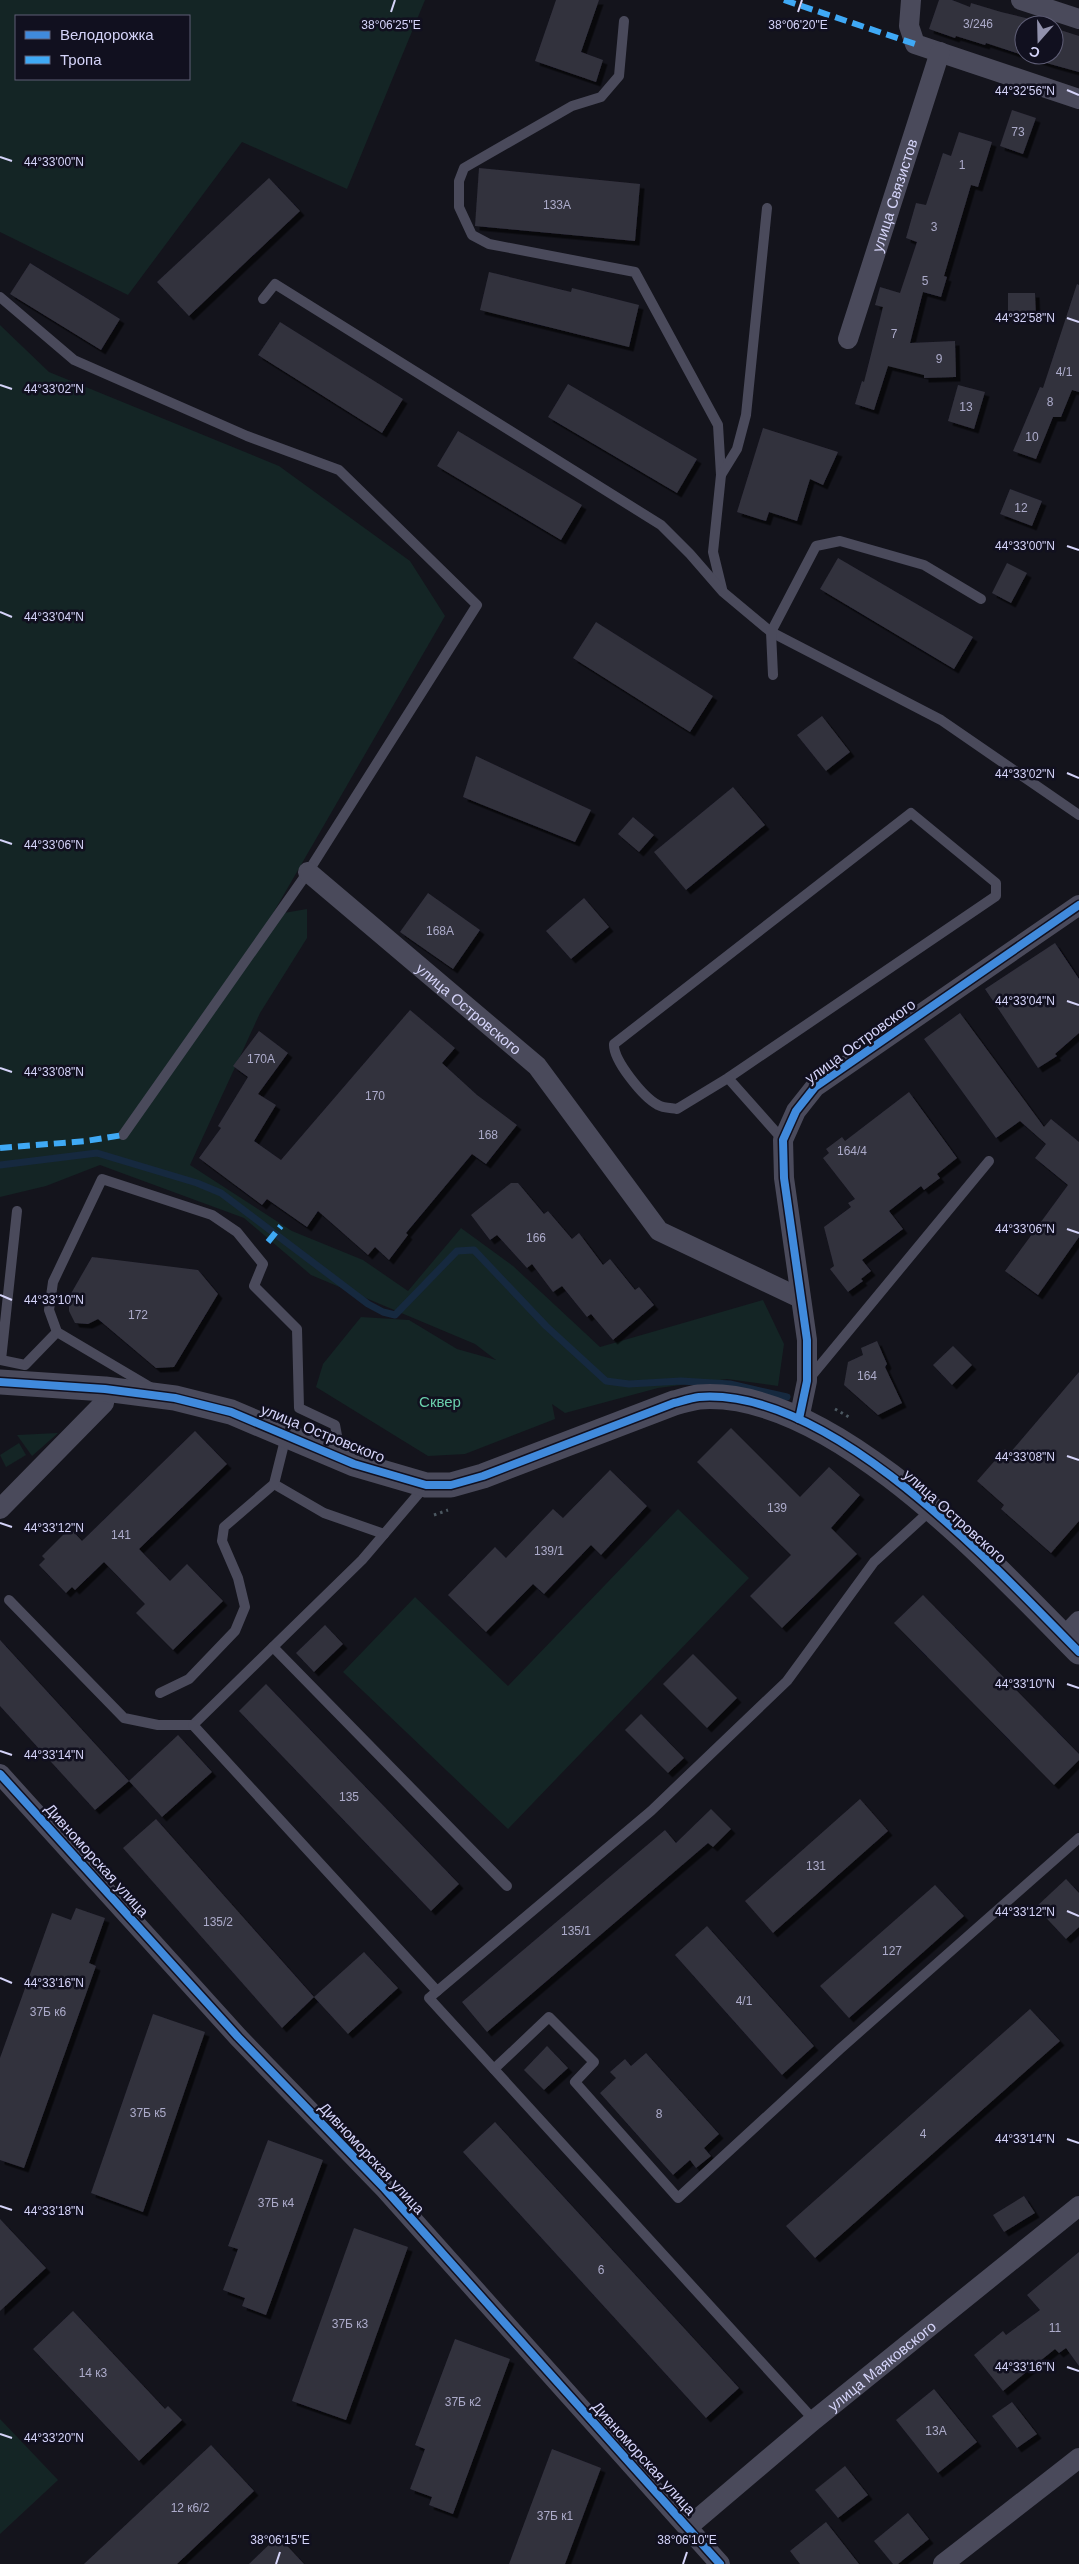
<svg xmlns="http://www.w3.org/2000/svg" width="1079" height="2564" font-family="Arial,sans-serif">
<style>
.green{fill:#142525;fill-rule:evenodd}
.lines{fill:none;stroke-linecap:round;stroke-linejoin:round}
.stream{stroke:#16293f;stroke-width:7}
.building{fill:#32313e;filter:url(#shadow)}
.path{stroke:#4c5861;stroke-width:3;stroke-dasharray:2.5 4;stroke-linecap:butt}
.service{stroke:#4a4a5b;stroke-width:10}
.minor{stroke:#4a4a5b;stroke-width:20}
.tertiary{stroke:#4a4a5b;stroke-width:25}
.quiet{stroke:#3fa9f5;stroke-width:6;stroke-dasharray:12 6;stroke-linecap:butt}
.cycleway-casing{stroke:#11101f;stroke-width:11}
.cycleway{stroke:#408adc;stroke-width:8}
.ticks{fill:none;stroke:#d5d4f9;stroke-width:2}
.labels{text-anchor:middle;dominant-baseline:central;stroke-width:5;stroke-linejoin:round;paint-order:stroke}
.number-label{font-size:12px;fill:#acabca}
.street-label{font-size:15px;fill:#d5d4f9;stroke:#11101f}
.park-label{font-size:15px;fill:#6acfac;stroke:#11101f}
.ticks-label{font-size:12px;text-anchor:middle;fill:#d5d4f9;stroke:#11101f;stroke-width:5;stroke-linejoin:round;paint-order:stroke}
</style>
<defs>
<filter id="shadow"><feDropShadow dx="4.5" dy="4.5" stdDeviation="0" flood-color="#0009"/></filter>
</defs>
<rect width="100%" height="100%" fill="#14141c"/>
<g class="green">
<path d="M 0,0 L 425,0 L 347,189 L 242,142 L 128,295 L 0,232 ZM 16,16 L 189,16 L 189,79 L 16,79 Z"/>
<path d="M 0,325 L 49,372 L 279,466 L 410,561 L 445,616 L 272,915 L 307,909 L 307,938 L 260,1013 L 190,1165 L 292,1231 L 363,1260 L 408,1291 L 461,1228 L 513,1266 L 600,1347 L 763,1300 L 784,1344 L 778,1386 L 727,1379 L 658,1388 L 565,1413 L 552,1404 L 555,1419 L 465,1454 L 428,1456 L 316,1387 L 323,1364 L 361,1317 L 409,1320 L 457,1349 L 496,1360 L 475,1344 L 311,1275 L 244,1218 L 100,1165 L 46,1186 L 0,1197 Z"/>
<path d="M 58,1433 L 32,1456 L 17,1435 Z"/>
<path d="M 19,1443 L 26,1455 L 6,1467 L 0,1455 Z"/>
<path d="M 678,1509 L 749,1578 L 508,1829 L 343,1672 L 415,1597 L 508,1686 Z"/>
<path d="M 0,2419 L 58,2480 L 0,2534 Z"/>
</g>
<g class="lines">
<path class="stream" d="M 0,1165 L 97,1153 L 197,1183 L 221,1193 L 368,1304 L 383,1312 L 395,1315 L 457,1251 L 474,1250 L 546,1326 L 606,1381 L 629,1384 L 681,1381 L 730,1384 L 787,1397"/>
</g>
<g class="building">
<path d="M 556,0 L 599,0 L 581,52 L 603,60 L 596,82 L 535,61 Z"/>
<path d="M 939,0 L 952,0 L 970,7 L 971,3 L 1001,12 L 1030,19 L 1030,17 L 1051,25 L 1024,25 L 1024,55 L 1054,55 L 1054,28 L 1079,36 L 1079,72 L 1050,64 L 986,43 L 985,45 L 956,36 L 955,38 L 929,29 Z"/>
<path d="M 1012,110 L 1036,118 L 1023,154 L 1000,146 Z"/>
<path d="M 959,132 L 992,142 L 978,187 L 971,185 L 944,276 L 947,277 L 941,297 L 923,292 L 910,343 L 955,341 L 956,377 L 924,378 L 924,375 L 888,366 L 874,410 L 855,404 L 862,381 L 864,382 L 883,307 L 875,305 L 880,287 L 900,293 L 917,242 L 906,238 L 916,203 L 926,205 L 943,153 L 951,156 Z"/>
<path d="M 479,168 L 640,184 L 635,241 L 475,226 Z"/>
<path d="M 269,178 L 300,211 L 189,316 L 157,282 Z"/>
<path d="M 30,263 L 120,319 L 101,350 L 10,294 Z"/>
<path d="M 489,272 L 571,292 L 572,288 L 639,305 L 629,347 L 480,310 Z"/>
<path d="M 1077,284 L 1079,285 L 1079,392 L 1072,390 L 1061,417 L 1053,417 L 1036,459 L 1013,451 L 1040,387 L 1043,388 Z"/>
<path d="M 1008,293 L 1035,293 L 1036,319 L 1008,319 Z"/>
<path d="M 280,322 L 403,399 L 382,433 L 258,355 Z"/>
<path d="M 568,384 L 697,459 L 677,493 L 548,417 Z"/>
<path d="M 958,385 L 985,392 L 974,429 L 948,421 Z"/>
<path d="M 763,428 L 838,452 L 823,485 L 810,479 L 797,521 L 769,512 L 766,521 L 737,512 Z"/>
<path d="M 458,431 L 582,505 L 561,540 L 437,466 Z"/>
<path d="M 1010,489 L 1042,501 L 1032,526 L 1000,514 Z"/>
<path d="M 838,558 L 973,637 L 954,669 L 820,589 Z"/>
<path d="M 1007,563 L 1027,573 L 1011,603 L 992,593 Z"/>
<path d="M 596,622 L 713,696 L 690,732 L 573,658 Z"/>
<path d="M 822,716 L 850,752 L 826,771 L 797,735 Z"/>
<path d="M 476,756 L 591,810 L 575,842 L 463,797 Z"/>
<path d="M 733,787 L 765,825 L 686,890 L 654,852 Z"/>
<path d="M 633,817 L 654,835 L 639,852 L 618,834 Z"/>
<path d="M 428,893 L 480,930 L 453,969 L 400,932 Z"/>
<path d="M 584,898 L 609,927 L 571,959 L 546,931 Z"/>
<path d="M 1055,943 L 1079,979 L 1079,1033 L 1055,1054 L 1057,1056 L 1038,1068 L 985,989 Z"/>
<path d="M 410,1010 L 455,1048 L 442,1063 L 477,1095 L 517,1125 L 486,1164 L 472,1154 L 406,1233 L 408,1235 L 389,1260 L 375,1247 L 368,1255 L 318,1211 L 307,1227 L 267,1199 L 262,1205 L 199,1158 L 221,1128 L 218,1126 L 248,1077 L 233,1066 L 259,1031 L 288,1053 L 258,1094 L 276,1105 L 254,1141 L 281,1160 Z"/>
<path d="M 960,1013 L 1044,1127 L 1051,1119 L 1079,1142 L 1079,1237 L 1038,1295 L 1005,1271 L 1068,1185 L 1035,1158 L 1046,1144 L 1020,1121 L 996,1138 L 924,1039 Z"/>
<path d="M 909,1092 L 957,1158 L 937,1174 L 940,1178 L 924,1190 L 921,1186 L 889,1211 L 903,1229 L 862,1260 L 871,1271 L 861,1279 L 863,1281 L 848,1292 L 830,1269 L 834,1266 L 824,1227 L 851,1207 L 848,1203 L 855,1199 L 823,1158 L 829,1153 L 826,1149 L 842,1137 L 845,1141 Z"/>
<path d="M 511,1183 L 518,1183 L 544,1214 L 548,1211 L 572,1239 L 579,1233 L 603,1265 L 610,1259 L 635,1290 L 639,1287 L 654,1305 L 613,1340 L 591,1314 L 587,1317 L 562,1286 L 553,1292 L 532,1264 L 527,1268 L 497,1235 L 490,1240 L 471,1215 Z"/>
<path d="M 92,1257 L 198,1270 L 218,1294 L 174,1367 L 156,1368 L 98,1319 L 88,1324 L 75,1323 L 69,1311 L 69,1297 Z"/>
<path d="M 877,1341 L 887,1364 L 885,1367 L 902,1403 L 878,1415 L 844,1385 L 848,1362 L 863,1355 L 861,1348 Z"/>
<path d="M 953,1346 L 972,1365 L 952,1385 L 933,1365 Z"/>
<path d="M 1079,1372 L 1079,1521 L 1051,1553 L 1001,1509 L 1004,1505 L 977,1481 L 1005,1449 L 1010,1453 Z"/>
<path d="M 731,1428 L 800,1497 L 829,1467 L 860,1495 L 831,1528 L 857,1554 L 782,1628 L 750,1596 L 791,1555 L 697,1462 Z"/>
<path d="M 195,1431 L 227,1464 L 139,1549 L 170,1581 L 187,1564 L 223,1601 L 173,1650 L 136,1613 L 145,1604 L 104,1562 L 75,1590 L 72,1587 L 66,1593 L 39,1565 L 45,1559 L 42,1556 L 70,1528 L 82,1541 Z"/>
<path d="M 610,1470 L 647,1506 L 601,1555 L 591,1545 L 544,1594 L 533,1584 L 486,1632 L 448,1595 L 495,1547 L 506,1558 L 553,1509 L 563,1518 Z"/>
<path d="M 923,1595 L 1079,1754 L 1079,1760 L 1054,1785 L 894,1623 Z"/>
<path d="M 325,1625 L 343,1644 L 314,1672 L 296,1653 Z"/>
<path d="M 0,1640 L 129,1781 L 95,1810 L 0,1706 Z"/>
<path d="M 693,1654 L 737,1698 L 707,1728 L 663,1684 Z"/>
<path d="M 266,1684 L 459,1884 L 431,1911 L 239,1711 Z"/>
<path d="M 641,1714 L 684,1758 L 668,1773 L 625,1730 Z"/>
<path d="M 178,1735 L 212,1772 L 162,1817 L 129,1781 Z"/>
<path d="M 860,1799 L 888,1831 L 773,1933 L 745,1901 Z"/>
<path d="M 711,1809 L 731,1829 L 713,1847 L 708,1843 L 487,2032 L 462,2002 L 665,1830 L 676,1843 Z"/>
<path d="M 156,1819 L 314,1997 L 282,2028 L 123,1848 Z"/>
<path d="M 1066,1879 L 1079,1893 L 1079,1927 L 1066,1939 L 1036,1907 Z"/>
<path d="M 935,1885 L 964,1916 L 849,2018 L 820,1986 Z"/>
<path d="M 76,1908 L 105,1918 L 89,1963 L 96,1966 L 24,2168 L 0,2160 L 0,2058 L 52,1913 L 71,1920 Z"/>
<path d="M 707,1926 L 814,2046 L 782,2075 L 675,1955 Z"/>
<path d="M 364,1952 L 398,1988 L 348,2034 L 314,1997 Z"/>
<path d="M 1030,2009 L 1060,2041 L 815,2258 L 786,2226 Z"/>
<path d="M 153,2014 L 205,2032 L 143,2212 L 91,2193 Z"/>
<path d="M 547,2046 L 568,2068 L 544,2090 L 524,2070 Z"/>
<path d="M 646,2053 L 719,2134 L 704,2148 L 711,2156 L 696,2168 L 690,2160 L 673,2175 L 600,2093 L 616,2078 L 610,2072 L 625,2059 L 631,2066 Z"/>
<path d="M 495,2122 L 739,2388 L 706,2418 L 463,2152 Z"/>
<path d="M 268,2140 L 323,2160 L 266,2315 L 242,2306 L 245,2298 L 223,2290 L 238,2249 L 228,2246 Z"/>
<path d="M 1024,2196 L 1035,2213 L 1004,2232 L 993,2215 Z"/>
<path d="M 0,2219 L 46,2268 L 0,2311 Z"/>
<path d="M 354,2228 L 408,2247 L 346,2420 L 292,2401 Z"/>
<path d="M 1079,2252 L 1079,2366 L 1066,2348 L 1059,2353 L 1055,2349 L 1003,2391 L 974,2355 L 1003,2331 L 1006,2335 L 1040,2310 L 1027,2295 Z"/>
<path d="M 73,2311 L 165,2409 L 168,2406 L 182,2420 L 139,2461 L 33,2349 Z"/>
<path d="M 455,2339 L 510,2359 L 453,2514 L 429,2505 L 432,2497 L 410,2489 L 425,2449 L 415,2445 Z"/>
<path d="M 934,2389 L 977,2442 L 938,2473 L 896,2420 Z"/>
<path d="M 1012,2402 L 1037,2434 L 1017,2448 L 992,2416 Z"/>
<path d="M 211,2445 L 254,2491 L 212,2531 L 177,2564 L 84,2564 Z"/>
<path d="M 552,2449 L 601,2468 L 565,2564 L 509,2564 Z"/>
<path d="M 845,2466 L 868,2495 L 838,2518 L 815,2490 Z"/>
<path d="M 908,2513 L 929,2539 L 898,2564 L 893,2564 L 874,2541 Z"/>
<path d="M 826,2522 L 859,2564 L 800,2564 L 790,2551 Z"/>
<path d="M 278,2536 L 304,2564 L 249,2564 Z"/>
</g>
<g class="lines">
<g class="path">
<path d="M 835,1409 L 849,1417"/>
<path d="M 434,1515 L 448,1510"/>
</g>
<g class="service">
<path d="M 624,21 L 619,76 L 601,97 L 572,106 L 464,168 L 459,181 L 459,207 L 472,235 L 489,244 L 635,272 L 718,425 L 721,475 L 713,552 L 722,589"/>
<path d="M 0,297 L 74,360 L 247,436 L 339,470 L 477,605 L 308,872 L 123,1135"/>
<path d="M 263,299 L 275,284 L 661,525 L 690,554 L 723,592 L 771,632 L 941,720 L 1079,815"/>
<path d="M 721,475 L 737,449 L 746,415 L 767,208"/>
<path d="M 773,675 L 771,632 L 816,546 L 840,541 L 924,565 L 981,599"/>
<path d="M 728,1078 L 996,896 L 996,883 L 911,813 L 614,1044 C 613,1060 643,1097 658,1105 C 663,1108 671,1108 677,1109 L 728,1078 L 783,1140"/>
<path d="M 17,1211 L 1,1360 L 25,1365 L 57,1332"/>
<path d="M 808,1380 L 989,1161"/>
<path d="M 150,1387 L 57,1332 L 49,1310 L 53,1282 L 102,1179 L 212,1215 L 237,1232 L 263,1264 L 254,1286 L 297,1329 L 299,1408 L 335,1425 L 341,1457"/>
<path d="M 274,1484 L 324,1513 L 384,1534"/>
<path d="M 9,1600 L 124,1718 L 158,1725 L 193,1725 L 362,1560 L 426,1485"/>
<path d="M 273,1647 L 507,1886"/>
<path d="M 160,1693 L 189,1679 L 235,1631 L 245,1607 L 238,1578 L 222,1541 L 224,1527 L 274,1484 L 286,1436"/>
<path d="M 193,1725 L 437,1991"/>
<path d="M 494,2069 L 549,2017 L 594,2062 L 575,2082 L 678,2198 L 840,2049 L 1079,1838"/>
<path d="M 814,2420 L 429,1998 L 651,1811 L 787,1681 L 874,1562 L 931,1510"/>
</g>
<g class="minor">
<path d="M 911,0 L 909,26 L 915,44 L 1079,99"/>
<path d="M 1021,0 L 1079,19"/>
<path id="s1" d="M 848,339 L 940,52"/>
<path id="s2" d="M 308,872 L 537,1066 L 659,1231 L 800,1298"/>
<path d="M 799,1419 L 807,1381 L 807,1340 L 784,1178 L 783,1140 L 796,1111 L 815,1087 L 1079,905"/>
<path d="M 0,1509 L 104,1403 L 105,1389"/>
<path d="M 1064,1637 L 1079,1621"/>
<path d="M 0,1774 L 238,2037 L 385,2189 L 720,2564"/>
<path id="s3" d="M 688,2527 L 814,2420 L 1079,2206"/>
<path d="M 943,2564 L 1079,2458"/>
</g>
<path class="tertiary" d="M 0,1382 L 105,1389 L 175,1398 L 231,1412 L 354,1464 L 426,1485 L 451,1485 L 483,1476 L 674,1403 C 682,1401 691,1398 699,1397 C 831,1387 993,1565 1079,1652"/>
<g class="quiet">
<path d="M 784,0 L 915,44"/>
<path d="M 0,1148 L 86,1141 L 123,1135"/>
<path d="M 268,1242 L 281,1226"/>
</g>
<g class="cycleway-casing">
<g id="cycleway">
<path d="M 0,1382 L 105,1389 L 175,1398 L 231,1412 L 354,1464 L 426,1485 L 451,1485 L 483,1476 L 674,1403 C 682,1401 691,1398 699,1397 C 831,1387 993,1565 1079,1652"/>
<path d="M 799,1419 L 807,1381 L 807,1340 L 784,1178 L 783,1140 L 796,1111 L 815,1087 L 1079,905"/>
<path d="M 0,1774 L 238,2037 L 385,2189 L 720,2564"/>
</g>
</g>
<use href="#cycleway" class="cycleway"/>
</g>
<path class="ticks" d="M 391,12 L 395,0M 798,12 L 802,0M 1067,90 L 1079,95M 0,157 L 12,161M 1067,318 L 1079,322M 0,385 L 12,389M 1067,546 L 1079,550M 0,612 L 12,617M 1067,773 L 1079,778M 0,840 L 12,844M 1067,1001 L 1079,1005M 0,1068 L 12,1072M 1067,1229 L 1079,1233M 0,1295 L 12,1300M 1067,1456 L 1079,1460M 0,1523 L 12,1527M 1067,1684 L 1079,1688M 0,1751 L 12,1755M 1067,1911 L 1079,1916M 0,1978 L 12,1983M 1067,2139 L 1079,2143M 0,2206 L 12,2210M 1067,2367 L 1079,2371M 0,2434 L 12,2438M 276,2564 L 280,2552M 683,2564 L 687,2552"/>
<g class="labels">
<g class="number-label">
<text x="978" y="24">3/246</text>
<text x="1018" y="132">73</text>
<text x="962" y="165">1</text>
<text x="557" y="205">133А</text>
<text x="934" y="227">3</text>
<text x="925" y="281">5</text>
<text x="894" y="334">7</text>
<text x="939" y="359">9</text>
<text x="1064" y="372">4/1</text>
<text x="1050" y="402">8</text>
<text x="966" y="407">13</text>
<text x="1032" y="437">10</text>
<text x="1021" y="508">12</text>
<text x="440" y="931">168А</text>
<text x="261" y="1059">170A</text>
<text x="375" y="1096">170</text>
<text x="488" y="1135">168</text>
<text x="852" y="1151">164/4</text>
<text x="536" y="1238">166</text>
<text x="138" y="1315">172</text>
<text x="867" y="1376">164</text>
<text x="777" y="1508">139</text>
<text x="121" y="1535">141</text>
<text x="549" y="1551">139/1</text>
<text x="349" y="1797">135</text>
<text x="816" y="1866">131</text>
<text x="218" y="1922">135/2</text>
<text x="576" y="1931">135/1</text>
<text x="892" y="1951">127</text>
<text x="744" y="2001">4/1</text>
<text x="48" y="2012">37Б к6</text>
<text x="148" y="2113">37Б к5</text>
<text x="659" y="2114">8</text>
<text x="923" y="2134">4</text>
<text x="276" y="2203">37Б к4</text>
<text x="601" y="2270">6</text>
<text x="350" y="2324">37Б к3</text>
<text x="1055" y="2328">11</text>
<text x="93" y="2373">14 к3</text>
<text x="463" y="2402">37Б к2</text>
<text x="936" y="2431">13А</text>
<text x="190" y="2508">12 к6/2</text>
<text x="555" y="2516">37Б к1</text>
</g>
<g class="street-label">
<text stroke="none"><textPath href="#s1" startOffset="151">улица Связистов</textPath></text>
<text stroke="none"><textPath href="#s2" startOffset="211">улица Островского</textPath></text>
<text transform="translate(860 1041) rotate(-36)">улица Островского</text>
<text transform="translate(323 1433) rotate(22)">улица Островского</text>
<text transform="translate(955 1516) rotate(42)">улица Островского</text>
<text transform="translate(97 1860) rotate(48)">Дивноморская улица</text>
<text transform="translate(372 2158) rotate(47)">Дивноморская улица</text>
<text stroke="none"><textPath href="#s3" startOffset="252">улица Маяковского</textPath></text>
<text transform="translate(644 2458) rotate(48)">Дивноморская улица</text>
</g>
<g class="park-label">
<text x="440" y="1401">Сквер</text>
</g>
</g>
<g class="ticks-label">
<text x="391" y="29">38°06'25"E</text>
<text x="798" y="29">38°06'20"E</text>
<text x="1025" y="95">44°32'56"N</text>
<text x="54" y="166">44°33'00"N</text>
<text x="1025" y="322">44°32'58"N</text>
<text x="54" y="393">44°33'02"N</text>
<text x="1025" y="550">44°33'00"N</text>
<text x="54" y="621">44°33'04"N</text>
<text x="1025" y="778">44°33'02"N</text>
<text x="54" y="849">44°33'06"N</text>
<text x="1025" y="1005">44°33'04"N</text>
<text x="54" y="1076">44°33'08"N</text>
<text x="1025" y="1233">44°33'06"N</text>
<text x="54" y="1304">44°33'10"N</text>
<text x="1025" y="1461">44°33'08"N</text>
<text x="54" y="1532">44°33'12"N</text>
<text x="1025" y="1688">44°33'10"N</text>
<text x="54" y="1759">44°33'14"N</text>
<text x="1025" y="1916">44°33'12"N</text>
<text x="54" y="1987">44°33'16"N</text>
<text x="1025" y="2143">44°33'14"N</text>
<text x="54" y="2215">44°33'18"N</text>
<text x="1025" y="2371">44°33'16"N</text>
<text x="54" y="2442">44°33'20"N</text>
<text x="280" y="2544">38°06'15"E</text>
<text x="687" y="2544">38°06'10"E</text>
</g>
<rect x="15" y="15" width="175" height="65" fill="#11101f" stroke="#5f5e76"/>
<rect x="25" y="31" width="25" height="8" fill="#408adc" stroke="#5f5e76"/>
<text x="60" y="40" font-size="15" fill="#d5d4f9">Велодорожка</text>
<rect x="25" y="56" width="25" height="8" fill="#3fa9f5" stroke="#5f5e76"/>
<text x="60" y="65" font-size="15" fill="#d5d4f9">Тропа</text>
<g transform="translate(1039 40) rotate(200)"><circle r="24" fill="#11101f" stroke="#5f5e76"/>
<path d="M0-4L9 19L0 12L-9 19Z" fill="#9191ac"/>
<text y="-8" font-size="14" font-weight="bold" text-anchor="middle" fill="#d5d4f9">С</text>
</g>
</svg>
